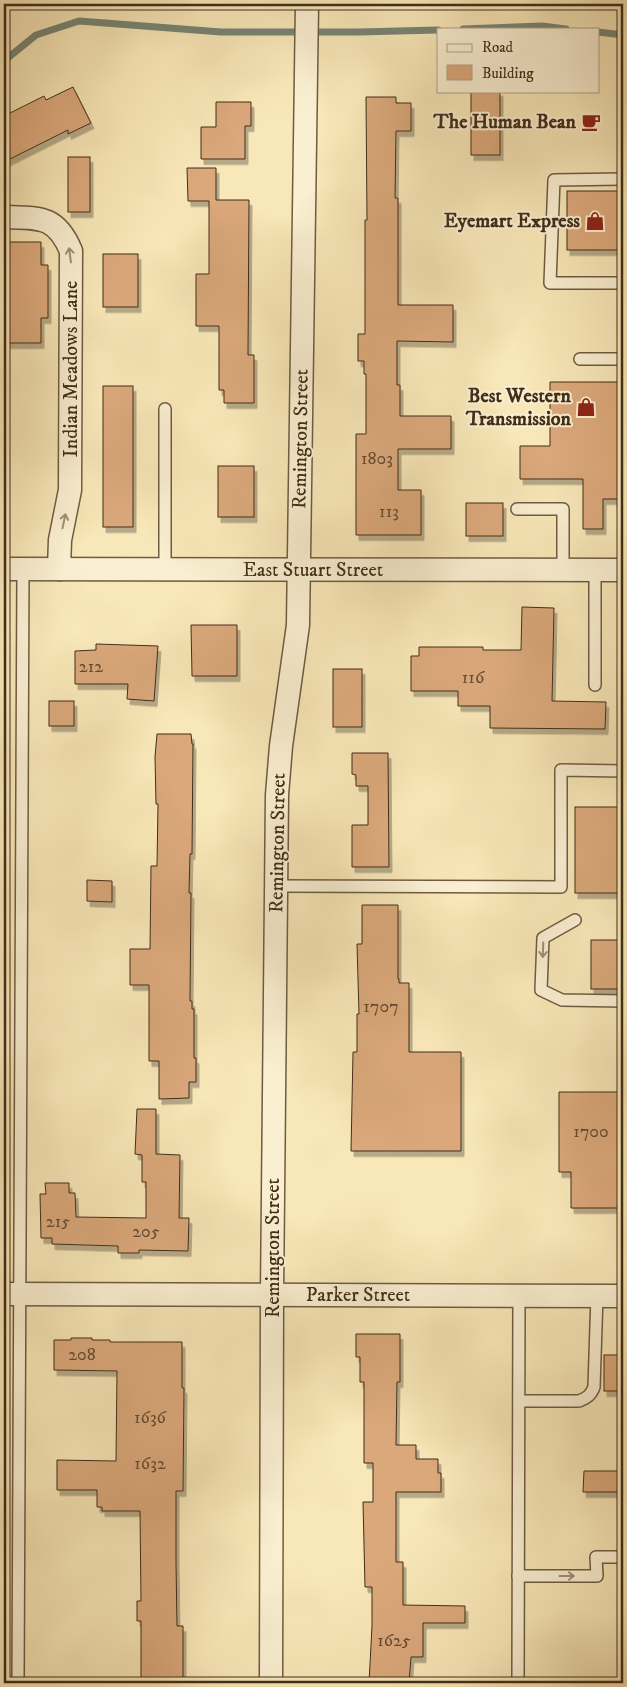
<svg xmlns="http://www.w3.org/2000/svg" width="627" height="1687" font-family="'IM FELL DW Pica',serif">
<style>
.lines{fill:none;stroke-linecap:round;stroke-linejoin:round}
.stream{stroke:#788576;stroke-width:7}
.building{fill:#daa87a;stroke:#402e1a;filter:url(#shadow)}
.lane-casing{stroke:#6e5c42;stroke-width:14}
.street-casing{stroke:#6e5c42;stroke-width:25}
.lane{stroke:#faefd1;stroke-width:11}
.street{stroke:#faefd1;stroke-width:22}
.oneway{stroke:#9d8e76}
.labels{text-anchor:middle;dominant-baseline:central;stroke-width:4;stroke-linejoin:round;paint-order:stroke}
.number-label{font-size:18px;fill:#664c32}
.poi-label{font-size:20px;font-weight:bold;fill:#402e1a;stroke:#faefd1;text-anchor:end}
.street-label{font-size:20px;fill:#402e1a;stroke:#faefd1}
</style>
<defs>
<filter id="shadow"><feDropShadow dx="3" dy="5.5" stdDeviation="0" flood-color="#0004"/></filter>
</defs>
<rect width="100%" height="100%" fill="#f8e7b8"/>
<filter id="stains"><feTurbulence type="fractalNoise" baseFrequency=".004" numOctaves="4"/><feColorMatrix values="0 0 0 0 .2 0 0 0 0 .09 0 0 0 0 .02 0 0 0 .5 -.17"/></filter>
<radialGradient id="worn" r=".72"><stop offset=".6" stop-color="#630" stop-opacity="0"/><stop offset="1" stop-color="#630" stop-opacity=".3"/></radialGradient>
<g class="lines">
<g class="stream">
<path d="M 463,29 L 542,26 L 566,29"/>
<path d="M 598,32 L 623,35"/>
<path d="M 4,61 L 36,35 L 79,21 L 221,32 L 359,32 L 438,30"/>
</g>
</g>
<g class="building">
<path d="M 73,87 L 91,123 L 68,134 L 68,130 L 4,162 L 4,116 L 44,96 L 46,100 Z"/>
<rect x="471" y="91" width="29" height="64"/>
<path d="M 366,97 L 396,97 L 396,103 L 411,103 L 411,131 L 396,131 L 395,198 L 398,198 L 398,305 L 453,305 L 453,342 L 397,341 L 397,385 L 400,385 L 400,416 L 451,416 L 451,449 L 398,449 L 398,490 L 421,490 L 421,535 L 356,535 L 356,434 L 366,434 L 366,374 L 364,374 L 364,361 L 358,361 L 358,334 L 365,334 L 365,220 L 367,220 Z"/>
<path d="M 216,102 L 251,102 L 251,126 L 245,126 L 245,159 L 201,159 L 201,127 L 216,127 Z"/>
<rect x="68" y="157" width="22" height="55"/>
<path d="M 187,168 L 216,168 L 216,200 L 249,200 L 248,355 L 254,355 L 254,403 L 224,403 L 224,390 L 219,390 L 219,326 L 196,326 L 196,274 L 209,274 L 209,201 L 188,201 Z"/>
<rect x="567" y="191" width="56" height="59"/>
<path d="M 4,242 L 41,242 L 41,265 L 48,265 L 48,318 L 41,318 L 41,343 L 4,343 Z"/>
<rect x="103" y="254" width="35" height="53"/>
<path d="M 550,382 L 623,382 L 623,499 L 603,499 L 603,529 L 583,529 L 583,479 L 520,479 L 520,446 L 550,446 Z"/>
<rect x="103" y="386" width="30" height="141"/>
<rect x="218" y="466" width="36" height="51"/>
<rect x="466" y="503" width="37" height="33"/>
<path d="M 522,607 L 554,608 L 552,701 L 606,702 L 605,729 L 490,728 L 490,706 L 458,706 L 458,691 L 411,691 L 411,656 L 419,656 L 419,647 L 483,647 L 483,650 L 521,650 Z"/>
<path d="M 191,625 L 237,625 L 237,676 L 192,676 Z"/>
<path d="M 96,644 L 158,646 L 154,701 L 127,699 L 128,684 L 75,684 L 75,651 L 96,650 Z"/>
<rect x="333" y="669" width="29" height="58"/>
<rect x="49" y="701" width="25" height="25"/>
<path d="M 157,734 L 191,734 L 192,744 L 193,744 L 192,854 L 190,854 L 189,893 L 191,893 L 190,1001 L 192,1001 L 192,1009 L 194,1009 L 194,1058 L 196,1058 L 196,1082 L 189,1082 L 189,1098 L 159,1099 L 159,1061 L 149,1061 L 149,985 L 130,985 L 130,949 L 150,949 L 151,866 L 157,866 L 158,804 L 156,804 L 155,757 Z"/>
<path d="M 352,753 L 388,753 L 389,867 L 352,867 L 352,825 L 368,825 L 368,786 L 356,786 L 356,775 L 352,774 Z"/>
<rect x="575" y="807" width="48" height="86"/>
<path d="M 87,880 L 112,881 L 112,902 L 87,901 Z"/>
<path d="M 362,905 L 398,905 L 398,979 L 399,979 L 399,983 L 409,983 L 409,1052 L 461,1052 L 461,1151 L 351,1151 L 353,1052 L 357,1052 L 357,1014 L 359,1014 L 357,944 L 362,944 Z"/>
<rect x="591" y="940" width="32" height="49"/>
<path d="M 559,1092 L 623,1092 L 623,1208 L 571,1208 L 571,1172 L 559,1172 Z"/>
<path d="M 137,1109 L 156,1109 L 156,1154 L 180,1155 L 179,1218 L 189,1218 L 188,1251 L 139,1250 L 139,1253 L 118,1253 L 118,1246 L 52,1244 L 52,1238 L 41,1238 L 40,1194 L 46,1194 L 45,1183 L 69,1183 L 69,1193 L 75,1193 L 76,1217 L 146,1218 L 146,1182 L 142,1182 L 142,1155 L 135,1154 Z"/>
<path d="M 356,1334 L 400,1334 L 400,1382 L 397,1382 L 396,1445 L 416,1445 L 416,1459 L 438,1459 L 438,1473 L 441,1473 L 441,1492 L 396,1492 L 396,1562 L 403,1562 L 403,1605 L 465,1606 L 465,1623 L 423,1623 L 423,1657 L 411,1657 L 409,1683 L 369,1683 L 372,1626 L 372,1587 L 365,1587 L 363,1502 L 373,1502 L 373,1463 L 364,1463 L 364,1382 L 360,1382 L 360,1357 L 356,1357 Z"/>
<path d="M 71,1338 L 92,1338 L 92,1340 L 110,1340 L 110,1342 L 182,1342 L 182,1388 L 184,1388 L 183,1491 L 176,1491 L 176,1562 L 177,1626 L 183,1626 L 183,1683 L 141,1683 L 141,1621 L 137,1621 L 137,1601 L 141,1601 L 140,1511 L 102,1511 L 102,1507 L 97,1507 L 97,1490 L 57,1490 L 57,1460 L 116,1461 L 117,1371 L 54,1370 L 54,1340 L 71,1340 Z"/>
<rect x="604" y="1355" width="19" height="36"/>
<path d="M 584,1471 L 623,1471 L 623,1492 L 583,1492 Z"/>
</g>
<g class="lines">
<g class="lane-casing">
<g id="lane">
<path d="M 623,179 L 554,180 L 550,283 L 623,283"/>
<path d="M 580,359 L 623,359"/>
<path d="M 165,409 L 165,569"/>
<path d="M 517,509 L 563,509 L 563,570"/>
<path d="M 595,570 L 595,685"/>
<path d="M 276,886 L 561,887 L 561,770 L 623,771"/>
<path d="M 575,920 L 543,938 L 541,990 L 562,1000 L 623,1001"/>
<path d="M 519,1401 L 579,1401 C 587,1398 591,1395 594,1387 L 597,1295"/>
<path d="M 518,1576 L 597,1576 L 596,1557 L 623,1557"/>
<path d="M 18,1683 L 23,569"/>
<path d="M 518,1683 L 519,1295"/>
</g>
</g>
<g class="street-casing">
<g id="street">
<path d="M 4,217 C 39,218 56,215 71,251 L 70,490 L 60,540 L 59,569"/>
<path d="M 4,569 L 623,570"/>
<path d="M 4,1294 L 623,1296"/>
<path d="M 271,1683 L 272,1295 L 277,795 L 281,746 L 298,625 L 307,4"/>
</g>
</g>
<use href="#lane" class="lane"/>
<use href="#street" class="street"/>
</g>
<defs><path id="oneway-shaft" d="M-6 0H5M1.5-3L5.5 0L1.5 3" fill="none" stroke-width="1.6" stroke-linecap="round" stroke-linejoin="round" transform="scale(1.25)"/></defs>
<g class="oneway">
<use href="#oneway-shaft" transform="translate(70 255) rotate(-97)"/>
<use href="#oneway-shaft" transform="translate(64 521) rotate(-78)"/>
<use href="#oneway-shaft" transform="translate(543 950) rotate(92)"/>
<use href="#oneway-shaft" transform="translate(567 1576)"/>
</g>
<defs>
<g id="cafe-bare" transform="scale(1.5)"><path d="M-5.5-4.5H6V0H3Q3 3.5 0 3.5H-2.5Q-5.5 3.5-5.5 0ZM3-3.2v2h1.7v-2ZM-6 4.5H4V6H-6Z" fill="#8f2418" stroke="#faefd1" stroke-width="2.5" paint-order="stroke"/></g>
<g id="shop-bare" transform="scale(1.5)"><path d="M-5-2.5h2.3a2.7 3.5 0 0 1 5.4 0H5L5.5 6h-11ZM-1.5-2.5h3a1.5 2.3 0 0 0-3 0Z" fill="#8f2418" stroke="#faefd1" stroke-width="2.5" paint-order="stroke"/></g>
</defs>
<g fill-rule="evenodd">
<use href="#cafe-bare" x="591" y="122"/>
<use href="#shop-bare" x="595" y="221"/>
<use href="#shop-bare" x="586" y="407"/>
</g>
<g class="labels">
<g class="number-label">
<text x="377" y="459">1803</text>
<text x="389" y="512">113</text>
<text x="91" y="667">212</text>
<text x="473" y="678">116</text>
<text x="381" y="1007">1707</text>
<text x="591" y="1132">1700</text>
<text x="58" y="1222">215</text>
<text x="146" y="1232">205</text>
<text x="82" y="1355">208</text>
<text x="150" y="1418">1636</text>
<text x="150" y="1464">1632</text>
<text x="394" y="1641">1625</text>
</g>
<g class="poi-label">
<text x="576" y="122">The Human Bean</text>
<text x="580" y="221">Eyemart Express</text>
<text x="571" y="396">Best Western<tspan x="571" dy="23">Transmission</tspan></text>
</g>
<g class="street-label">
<text transform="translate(71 369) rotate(-90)">Indian Meadows Lane</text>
<text transform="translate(301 439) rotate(-89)">Remington Street</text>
<text x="313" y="570">East Stuart Street</text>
<text transform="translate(278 843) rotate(-89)">Remington Street</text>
<text transform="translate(273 1248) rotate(-90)">Remington Street</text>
<text x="358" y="1295">Parker Street</text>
</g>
</g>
<rect width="627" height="1687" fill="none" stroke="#f8e7b8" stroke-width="20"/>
<rect x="5" y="5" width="617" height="1677" fill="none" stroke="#402e1a" stroke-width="2.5"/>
<rect x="10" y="10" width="607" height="1667" fill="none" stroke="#402e1a"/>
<rect x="437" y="28" width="162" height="65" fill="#faefd1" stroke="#b0a288"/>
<rect x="447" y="44" width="25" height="8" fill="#faefd1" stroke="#b0a288"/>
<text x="482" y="52" font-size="15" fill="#402e1a">Road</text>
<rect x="447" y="65" width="25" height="15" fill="#daa87a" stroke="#b0a288"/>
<text x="482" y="78" font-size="15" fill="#402e1a">Building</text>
<rect width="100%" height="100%" filter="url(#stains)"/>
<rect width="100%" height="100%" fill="url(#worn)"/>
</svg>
